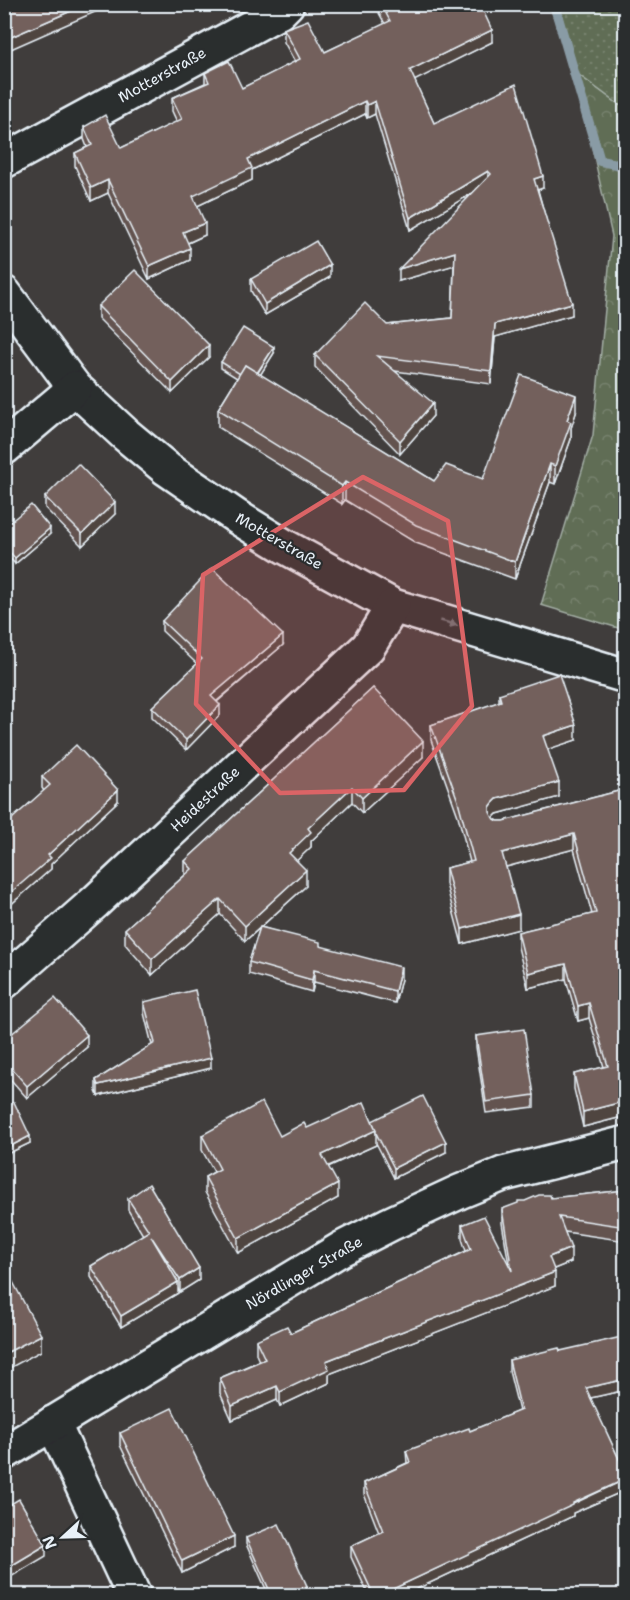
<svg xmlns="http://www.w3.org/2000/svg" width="630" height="1600" font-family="'Shantell Sans',sans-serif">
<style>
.forest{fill:url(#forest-firs);stroke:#a4afa6;stroke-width:1.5}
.park{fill:url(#park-crowns);stroke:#a4afa6;stroke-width:1.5}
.garden{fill:url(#garden-dots);stroke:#a4afa6;stroke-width:1.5}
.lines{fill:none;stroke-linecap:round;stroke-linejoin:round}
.stream{stroke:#899ba5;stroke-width:10}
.street-casing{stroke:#e8f1f8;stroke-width:38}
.street{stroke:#2a2d2e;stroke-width:33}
.wall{fill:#63534f;stroke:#e8f1f8;stroke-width:1.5}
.shaded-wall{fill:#504440;stroke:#e8f1f8;stroke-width:1.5}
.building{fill:#73615c;stroke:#e8f1f8;stroke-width:1.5}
.oneway{fill:#6c7275}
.marked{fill:#db6466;fill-opacity:0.2;stroke:#db6466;stroke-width:4.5;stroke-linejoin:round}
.labels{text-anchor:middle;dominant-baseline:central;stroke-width:4.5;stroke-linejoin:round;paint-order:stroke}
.street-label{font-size:15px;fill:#e8f1f8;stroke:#2a2d2e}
</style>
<defs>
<pattern id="forest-firs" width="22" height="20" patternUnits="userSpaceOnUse" patternTransform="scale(1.5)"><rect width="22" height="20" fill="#606d55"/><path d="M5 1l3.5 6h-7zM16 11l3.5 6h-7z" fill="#77826e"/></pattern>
<pattern id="park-crowns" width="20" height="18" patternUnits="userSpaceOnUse" patternTransform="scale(1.5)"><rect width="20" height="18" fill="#606d55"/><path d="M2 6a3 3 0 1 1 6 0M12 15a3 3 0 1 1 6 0" fill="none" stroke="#77826e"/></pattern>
<pattern id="garden-dots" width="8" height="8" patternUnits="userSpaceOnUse" patternTransform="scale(1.5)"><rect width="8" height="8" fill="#606d55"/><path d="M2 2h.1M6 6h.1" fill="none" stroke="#77826e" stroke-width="1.8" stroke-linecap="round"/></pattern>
</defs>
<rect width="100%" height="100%" fill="#403d3c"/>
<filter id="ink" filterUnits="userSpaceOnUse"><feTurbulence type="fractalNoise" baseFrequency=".0167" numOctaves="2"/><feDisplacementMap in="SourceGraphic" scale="12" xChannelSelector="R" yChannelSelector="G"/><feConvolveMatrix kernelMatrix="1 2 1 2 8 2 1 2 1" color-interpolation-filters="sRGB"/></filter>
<g filter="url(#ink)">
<path class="forest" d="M 549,5 L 559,5 L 575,72 Z"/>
<path class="park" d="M 575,72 L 625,109 L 625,630 L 541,605 L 593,435 L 612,236 Z"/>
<path class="garden" d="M 559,5 L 625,5 L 625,109 L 575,72 Z"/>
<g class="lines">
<path class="stream" d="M 554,4 L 600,161 L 626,166"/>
<g class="street-casing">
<g id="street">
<path d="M 4,161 L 279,12 L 287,4"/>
<path d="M 4,293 L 75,388 L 126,435 L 167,469 L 237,517 L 284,546 L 393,606 L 626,676"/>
<path d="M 4,448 L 75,388"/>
<path d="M 4,982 L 95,902 L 368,647 L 393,606"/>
<path d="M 53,1423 L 134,1596"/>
<path d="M 4,1453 L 341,1249 L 390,1224 L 459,1192 L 503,1174 L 626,1143"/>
</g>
</g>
<use href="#street" class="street"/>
</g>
<g class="wall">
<path d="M 374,4 L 480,4 L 492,42 L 414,80 L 434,123 L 543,188 L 538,190 L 572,315 L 495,337 L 491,384 L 395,371 L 433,416 L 400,454 L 315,367 L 315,355 L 387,325 L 452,318 L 454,265 L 399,281 L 473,192 L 410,230 L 375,114 L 367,118 L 365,114 L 252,170 L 252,180 L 197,206 L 205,235 L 188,243 L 190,260 L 149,279 L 108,193 L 91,201 L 75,166 L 75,153 L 87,147 L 84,139 L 84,127 L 121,148 L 177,122 L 172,111 L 172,98 L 205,83 L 205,73 L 242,88 L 295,62 L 284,42 L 284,29 L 325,52 L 385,24 Z"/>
<path d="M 330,277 L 265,315 L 251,291 L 251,279 Z"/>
<path d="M 98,306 L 209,357 L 172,393 L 98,318 Z"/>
<path d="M 274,353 L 260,375 L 434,481 L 483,479 L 576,413 L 571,428 L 571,439 L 555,484 L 550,482 L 515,579 L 416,543 L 345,500 L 342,504 L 218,427 L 218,409 L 237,378 L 221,368 L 221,362 Z"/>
<path d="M 45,497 L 115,514 L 82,546 L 45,508 Z"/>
<path d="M 4,527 L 50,534 L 15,564 L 4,552 Z"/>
<path d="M 162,621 L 283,645 L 217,702 L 220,715 L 186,750 L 152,717 L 152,707 L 197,664 L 162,631 Z"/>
<path d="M 373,688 L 423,757 L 362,813 L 352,802 L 311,841 L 311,847 L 296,861 L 306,886 L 261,927 L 320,946 L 401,979 L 395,1003 L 314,982 L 312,992 L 249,974 L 249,962 L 260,928 L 245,941 L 220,914 L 152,975 L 125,944 L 125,929 L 185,875 L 185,861 Z"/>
<path d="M 499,694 L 576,740 L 547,749 L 559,797 L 497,814 L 493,818 L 498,821 L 504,821 L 626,789 L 626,1116 L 583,1127 L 574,1089 L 574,1074 L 604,1067 L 589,1018 L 578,1021 L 566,979 L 528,988 L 518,947 L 518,932 L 592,914 L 574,849 L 506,867 L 519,929 L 462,944 L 446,884 L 446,868 L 470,862 L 458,816 L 431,740 L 431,725 L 499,702 Z"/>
<path d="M 42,777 L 118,801 L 51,864 L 51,869 L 8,907 L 4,902 L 4,826 L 44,791 L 42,788 Z"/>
<path d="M 144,1002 L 211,1068 L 98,1096 L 96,1091 L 96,1080 L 152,1045 L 144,1013 Z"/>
<path d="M 476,1036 L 534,1095 L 534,1107 L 486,1113 L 476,1047 Z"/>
<path d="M 4,1040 L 87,1047 L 27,1098 L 4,1072 Z"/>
<path d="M 4,1107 L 30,1143 L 7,1154 L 4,1149 Z"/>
<path d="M 372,1121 L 446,1152 L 394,1178 L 376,1143 L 376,1145 L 328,1167 L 338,1198 L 238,1253 L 205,1192 L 205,1177 L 214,1172 L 202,1150 L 202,1135 L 280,1136 L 307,1128 Z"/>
<path d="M 626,1190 L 626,1241 L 565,1232 L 571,1262 L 554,1269 L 555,1286 L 329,1374 L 329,1383 L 280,1406 L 277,1400 L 232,1420 L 220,1393 L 220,1378 L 259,1361 L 256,1354 L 256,1340 L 291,1333 L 466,1251 L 462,1239 L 462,1225 L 509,1265 L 502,1223 L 502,1209 L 551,1198 Z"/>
<path d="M 128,1199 L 199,1280 L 180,1292 L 178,1289 L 178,1293 L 121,1327 L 91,1277 L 91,1266 L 143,1235 L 128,1210 Z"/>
<path d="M 560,1351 L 626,1390 L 590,1398 L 626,1474 L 626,1490 L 573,1513 L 573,1516 L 402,1596 L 369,1596 L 351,1557 L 351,1546 L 379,1533 L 364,1494 L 364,1483 L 407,1463 L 406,1451 L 470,1431 L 519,1411 L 509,1371 L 509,1360 Z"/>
<path d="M 120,1433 L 234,1547 L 182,1573 L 120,1445 Z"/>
<path d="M 246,1538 L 307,1592 L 298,1596 L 269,1596 L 246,1544 Z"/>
</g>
<g class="shaded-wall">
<path d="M 87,4 L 113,4 L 4,52 L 4,40 Z"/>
<path d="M 492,30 L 492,42 L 410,83 L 410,70 Z"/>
<path d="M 365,101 L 365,114 L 252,170 L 252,180 L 193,208 L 193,196 L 248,159 Z"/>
<path d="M 375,101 L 375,114 L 367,118 L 367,105 Z"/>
<path d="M 488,171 L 488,184 L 410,230 L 410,218 Z"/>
<path d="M 543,176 L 543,188 L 534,191 L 534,179 Z"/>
<path d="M 108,180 L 108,193 L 91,201 L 91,188 Z"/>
<path d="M 205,223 L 205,235 L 183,245 L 183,232 Z"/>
<path d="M 190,248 L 190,260 L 149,279 L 149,266 Z"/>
<path d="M 455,252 L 455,265 L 399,281 L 399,269 Z"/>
<path d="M 330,265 L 330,277 L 265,315 L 265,304 Z"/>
<path d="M 572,303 L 572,315 L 495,337 L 491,384 L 491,371 L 495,324 Z"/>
<path d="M 209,345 L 209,357 L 172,393 L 172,382 Z"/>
<path d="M 274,347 L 274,353 L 252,388 L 252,382 Z"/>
<path d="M 576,395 L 576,413 L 571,428 L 571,439 L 555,484 L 555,466 L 567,420 Z"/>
<path d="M 433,403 L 433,416 L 400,454 L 400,441 Z"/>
<path d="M 550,464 L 550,482 L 515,579 L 515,562 Z"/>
<path d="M 345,482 L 345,500 L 342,504 L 342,486 Z"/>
<path d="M 115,502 L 115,514 L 82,546 L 82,534 Z"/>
<path d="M 50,528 L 50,534 L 15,564 L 15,558 Z"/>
<path d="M 283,635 L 283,645 L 211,706 L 211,696 Z"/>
<path d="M 220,705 L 220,715 L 186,750 L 186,740 Z"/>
<path d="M 576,725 L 576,740 L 543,751 L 543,736 Z"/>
<path d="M 423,741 L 423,757 L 362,813 L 362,798 Z"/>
<path d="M 559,782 L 559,797 L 497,814 L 493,818 L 490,822 L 490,807 L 493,803 L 497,799 Z"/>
<path d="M 352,787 L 352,802 L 311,841 L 311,847 L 289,868 L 289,853 L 308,828 Z"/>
<path d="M 118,790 L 118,801 L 51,864 L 51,869 L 8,907 L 8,895 L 48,855 Z"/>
<path d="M 574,834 L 574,849 L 502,868 L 502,853 Z"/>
<path d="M 306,870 L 306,886 L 245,941 L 245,926 Z"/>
<path d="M 220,899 L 220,914 L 152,975 L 152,959 Z"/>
<path d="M 519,914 L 519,929 L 462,944 L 462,929 Z"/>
<path d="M 566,964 L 566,979 L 528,988 L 528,973 Z"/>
<path d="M 401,967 L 401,979 L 395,1003 L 395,991 Z"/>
<path d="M 314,970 L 314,982 L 312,992 L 312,980 Z"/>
<path d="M 589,1003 L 589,1018 L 578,1021 L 578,1006 Z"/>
<path d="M 87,1035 L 87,1047 L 27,1098 L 27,1086 Z"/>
<path d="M 211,1058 L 211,1068 L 98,1096 L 98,1085 Z"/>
<path d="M 626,1101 L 626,1116 L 583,1127 L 583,1112 Z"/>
<path d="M 376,1130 L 376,1145 L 322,1169 L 322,1155 Z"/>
<path d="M 30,1136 L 30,1143 L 7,1154 L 7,1148 Z"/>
<path d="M 446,1142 L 446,1152 L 394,1178 L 394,1168 Z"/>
<path d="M 338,1184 L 338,1198 L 238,1253 L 238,1238 Z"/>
<path d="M 571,1248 L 571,1262 L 549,1271 L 549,1257 Z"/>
<path d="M 199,1268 L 199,1280 L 180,1292 L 180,1280 Z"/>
<path d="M 555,1272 L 555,1286 L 329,1374 L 329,1383 L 280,1406 L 280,1392 L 326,1361 Z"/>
<path d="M 178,1282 L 178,1293 L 121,1327 L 121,1316 Z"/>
<path d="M 41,1335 L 41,1351 L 4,1371 L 4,1354 Z"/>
<path d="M 626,1379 L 626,1390 L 586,1399 L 586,1388 Z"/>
<path d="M 277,1386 L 277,1400 L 232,1420 L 232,1406 Z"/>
<path d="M 626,1479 L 626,1490 L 573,1513 L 573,1516 L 402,1596 L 378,1596 Z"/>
<path d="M 234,1536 L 234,1547 L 182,1573 L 182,1561 Z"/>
<path d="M 46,1545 L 46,1556 L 4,1581 L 4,1570 Z"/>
<path d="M 307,1586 L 307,1592 L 298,1596 L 285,1596 Z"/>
</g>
<g class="building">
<path d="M 4,4 L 87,4 L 4,40 Z"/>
<path d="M 381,4 L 480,4 L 492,30 L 410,70 L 434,123 L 516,84 L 543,176 L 534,179 L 572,303 L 495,324 L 491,371 L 377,356 L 433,403 L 400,441 L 315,355 L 365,303 L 387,325 L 452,318 L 455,252 L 399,269 L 491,174 L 488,171 L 410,218 L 375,101 L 367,105 L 365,101 L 248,159 L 252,168 L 193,196 L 205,223 L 183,232 L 190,248 L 149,266 L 108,180 L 91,188 L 75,153 L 92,145 L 84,127 L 105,115 L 121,148 L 182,119 L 172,98 L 209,82 L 205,73 L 229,61 L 242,88 L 300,59 L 284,29 L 308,20 L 325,52 L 390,21 Z"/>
<path d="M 316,241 L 330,265 L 265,304 L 251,279 Z"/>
<path d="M 135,270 L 209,345 L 172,382 L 98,306 Z"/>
<path d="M 243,328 L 274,347 L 257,373 L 245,365 L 240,374 L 221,362 Z"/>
<path d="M 245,365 L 434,481 L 446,465 L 483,479 L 521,375 L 576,395 L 567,420 L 571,422 L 555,466 L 550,464 L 515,562 L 416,525 L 345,482 L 342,486 L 218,409 Z"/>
<path d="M 78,464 L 115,502 L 82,534 L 45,497 Z"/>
<path d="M 31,505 L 50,528 L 15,558 L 4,546 L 4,527 Z"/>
<path d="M 212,568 L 283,635 L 211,696 L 220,705 L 186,740 L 152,707 L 202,659 L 162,621 Z"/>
<path d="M 559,674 L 576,725 L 543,736 L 559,782 L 497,799 L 493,803 L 490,807 L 490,812 L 493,818 L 498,821 L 504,821 L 626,789 L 626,1101 L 583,1112 L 574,1074 L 608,1066 L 589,1003 L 578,1006 L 566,964 L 528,973 L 518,932 L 596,913 L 574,834 L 502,853 L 519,914 L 462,929 L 446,868 L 474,861 L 458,801 L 431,725 L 501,701 L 499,694 Z"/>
<path d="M 373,688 L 423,741 L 362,798 L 352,787 L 308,828 L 311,832 L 289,853 L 306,870 L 245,926 L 220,899 L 152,959 L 125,929 L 192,869 L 185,861 Z"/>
<path d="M 76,745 L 118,790 L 48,855 L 51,858 L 8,895 L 4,891 L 4,826 L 50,785 L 42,777 Z"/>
<path d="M 260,927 L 320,942 L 320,946 L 401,967 L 395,991 L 314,970 L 312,980 L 249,962 Z"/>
<path d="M 195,990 L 211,1058 L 98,1085 L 96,1080 L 155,1043 L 144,1002 Z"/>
<path d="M 55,998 L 87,1035 L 27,1086 L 4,1060 L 4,1040 Z"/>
<path d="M 524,1029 L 534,1095 L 486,1102 L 476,1036 Z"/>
<path d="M 423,1096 L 446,1142 L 394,1168 L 376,1133 L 376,1130 L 372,1121 Z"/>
<path d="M 14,1102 L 30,1136 L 7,1148 L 4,1143 L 4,1107 Z"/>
<path d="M 262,1102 L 280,1136 L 304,1123 L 307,1128 L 364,1102 L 376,1130 L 322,1155 L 338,1184 L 238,1238 L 205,1177 L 220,1169 L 202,1135 Z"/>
<path d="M 149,1184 L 199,1268 L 180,1280 L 151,1236 L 178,1282 L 121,1316 L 91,1266 L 149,1231 L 128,1199 Z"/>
<path d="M 626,1190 L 626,1227 L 559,1217 L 571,1248 L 549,1257 L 555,1272 L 326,1361 L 329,1369 L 280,1392 L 277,1386 L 232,1406 L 220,1378 L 265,1359 L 256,1340 L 287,1326 L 291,1333 L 471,1249 L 462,1225 L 484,1216 L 512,1271 L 502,1209 L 518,1203 L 518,1201 L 525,1201 L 539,1195 L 550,1195 L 551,1198 Z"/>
<path d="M 4,1265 L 41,1335 L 4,1354 Z"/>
<path d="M 626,1336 L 626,1379 L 586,1388 L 626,1474 L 626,1479 L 573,1503 L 573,1505 L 378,1596 L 374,1596 L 351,1546 L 383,1531 L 364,1483 L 410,1462 L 406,1451 L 469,1428 L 470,1431 L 521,1410 L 509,1360 L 559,1348 L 560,1351 Z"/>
<path d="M 172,1408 L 234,1536 L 182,1561 L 120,1433 Z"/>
<path d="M 19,1499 L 46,1545 L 4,1570 L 4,1508 Z"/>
<path d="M 279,1524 L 307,1586 L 285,1596 L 272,1596 L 246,1538 Z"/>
</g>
<defs><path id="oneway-solid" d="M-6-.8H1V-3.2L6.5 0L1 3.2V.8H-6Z" transform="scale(1.5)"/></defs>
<use class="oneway" href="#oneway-solid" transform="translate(449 623) rotate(16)"/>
</g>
<path class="marked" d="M 363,477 L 448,521 L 472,706 L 404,790 L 280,793 L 196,704 L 203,575 Z"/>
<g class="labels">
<g class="street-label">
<text transform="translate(162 75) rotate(-29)">Motterstraße</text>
<text transform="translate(279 541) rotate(30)">Motterstraße</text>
<text transform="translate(205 799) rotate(-43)">Heidestraße</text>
<text transform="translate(304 1273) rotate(-30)">Nördlinger Straße</text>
</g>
</g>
<rect width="630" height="1600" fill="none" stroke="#2a2d2e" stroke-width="24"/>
<rect x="12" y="12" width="606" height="1576" fill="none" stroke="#e8f1f8" stroke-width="2" filter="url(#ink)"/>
<g transform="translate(63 1537) rotate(248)" stroke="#2a2d2e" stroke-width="4.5" paint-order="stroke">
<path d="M0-4.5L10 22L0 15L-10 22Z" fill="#e8f1f8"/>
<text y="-9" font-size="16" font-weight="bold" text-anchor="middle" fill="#e8f1f8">N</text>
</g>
</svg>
